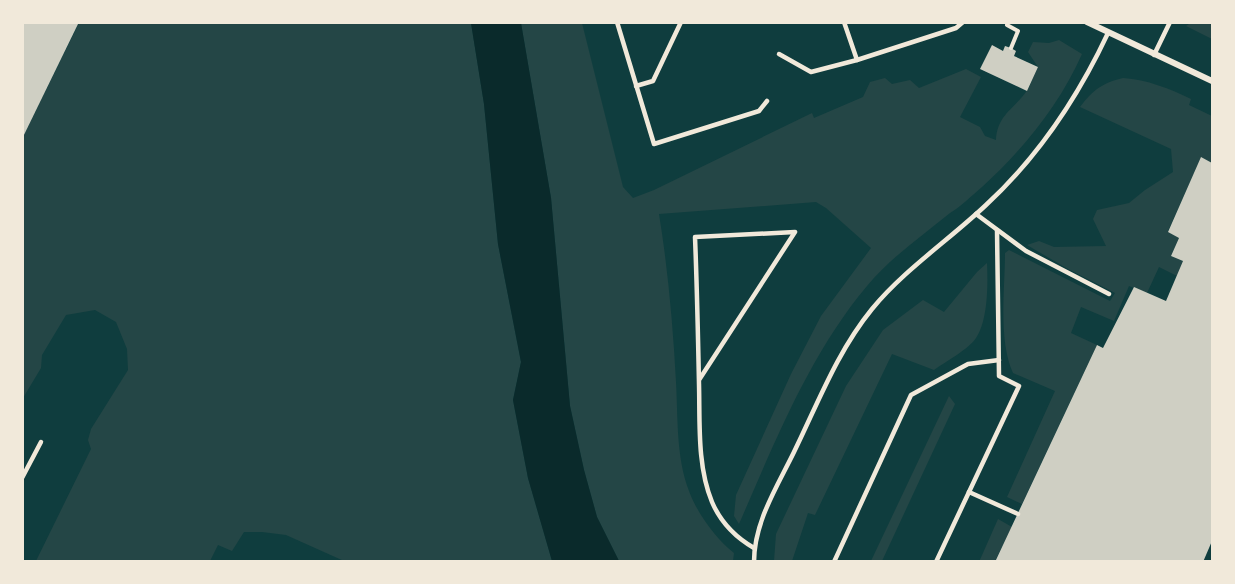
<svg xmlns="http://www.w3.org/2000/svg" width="1235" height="584" font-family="'PT Sans Narrow',sans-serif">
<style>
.green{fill:#244646}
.water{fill:#0a2a2b}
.building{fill:#cfcfc3}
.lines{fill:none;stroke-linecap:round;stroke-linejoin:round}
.path{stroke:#f1e9da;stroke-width:4}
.service{stroke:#f1e9da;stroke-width:4.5}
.minor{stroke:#f1e9da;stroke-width:6}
</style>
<rect width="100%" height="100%" fill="#0f3d3e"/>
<g class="green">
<path d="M 1192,22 L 1212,23 L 1212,39 L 1186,26 Z"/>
<path d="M 79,23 L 471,23 L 484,104 L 498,244 L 521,362 L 513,400 L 528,478 L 552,561 L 344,561 L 286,535 L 262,532 L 244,532 L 232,551 L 218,545 L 210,561 L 36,561 L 91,449 L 88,440 L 91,429 L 128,370 L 127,349 L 116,322 L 95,310 L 66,315 L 42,355 L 41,368 L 23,398 L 22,139 Z"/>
<path d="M 521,23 L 582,23 L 623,187 L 633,198 L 654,190 L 812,113 L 814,118 L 863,97 L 870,82 L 885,78 L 892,84 L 910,80 L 919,88 L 966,69 L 981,77 L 960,117 L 980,127 L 985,136 L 996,140 C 997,114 1016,108 1028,89 C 1032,82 1034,74 1038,67 L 1028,52 L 1033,42 L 1049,43 L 1059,40 L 1082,54 C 1060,104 1023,150 982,187 C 971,196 962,206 950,213 C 922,236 890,258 867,286 C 809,355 775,442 739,524 L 734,516 L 736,495 L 791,374 L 821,316 L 871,248 L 826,208 L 816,202 L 659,214 C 668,269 673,326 676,382 C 678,418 676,457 689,491 C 697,513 716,539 734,553 L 733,561 L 619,561 L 597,517 L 584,470 L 570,406 L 551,198 Z"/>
<path d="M 1123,78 C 1148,80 1168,88 1191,99 L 1189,105 L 1212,116 L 1212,163 L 1201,158 L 1168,231 L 1179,238 L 1171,256 L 1183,261 L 1177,276 L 1159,267 L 1147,293 L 1129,286 L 1114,321 L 1081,307 L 1071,333 L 1097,345 L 1022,504 L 1007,497 L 1055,391 L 1013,373 C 998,340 1005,289 1005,253 L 1009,250 L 1110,301 L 1115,293 L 1068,269 L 1027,245 L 1039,241 L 1054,247 L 1106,246 L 1093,219 L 1097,210 L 1129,203 L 1145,190 L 1173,172 L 1171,149 L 1080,107 C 1093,90 1102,83 1123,78 Z"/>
<path d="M 987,263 C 988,285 988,320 976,338 C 969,349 945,362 934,370 L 892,354 L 815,515 L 808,513 L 792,561 L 774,561 L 776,534 L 846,386 L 883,330 L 923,300 L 944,312 L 977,272 Z"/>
<path d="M 949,396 L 955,404 L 882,561 L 871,561 Z"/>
<path d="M 998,519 L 1012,527 L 995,561 L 979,562 Z"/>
</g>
<path class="water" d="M 471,23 L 521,23 L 551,198 L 570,406 L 584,470 L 597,517 L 619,561 L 552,561 L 528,478 L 513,400 L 521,362 L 498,244 L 484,104 Z"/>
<g class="building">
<path d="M 22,22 L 79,22 L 22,139 Z"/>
<path d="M 992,45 L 1003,51 L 1005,46 L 1011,48 L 1016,51 L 1014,56 L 1038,67 L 1027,91 L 980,69 Z"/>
<path d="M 1201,157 L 1212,163 L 1212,541 L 1203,562 L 995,562 L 1097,345 L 1103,348 L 1134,287 L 1166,301 L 1183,261 L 1171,256 L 1179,238 L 1168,232 Z"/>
</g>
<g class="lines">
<path class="path" d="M 1007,25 L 1018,31 L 1011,48"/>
<g class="service">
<path d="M 617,22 L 654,144 L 759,111 L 767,101"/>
<path d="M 779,54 L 811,72 L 857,60 L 844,22"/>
<path d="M 1154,55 L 1170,22"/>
<path d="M 857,60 L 956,28 L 963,22"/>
<path d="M 636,86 L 653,81 L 681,22"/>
<path d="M 976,214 L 1026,251 L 1109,294"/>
<path d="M 699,380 L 795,232 L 695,237 C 697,286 698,335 699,384 C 700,422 697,466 712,502 C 721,523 735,537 754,548"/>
<path d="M 22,478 L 41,442"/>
<path d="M 969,492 L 1018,514"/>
<path d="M 754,562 C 754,522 777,487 794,452 C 818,403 837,352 872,309 C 904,270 949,240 986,205 C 1038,157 1078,97 1108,33"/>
<path d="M 834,562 L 911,395 L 968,364 L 999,360"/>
<path d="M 936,562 L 1019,386 L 999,376 L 997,230"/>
</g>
<path class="minor" d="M 1087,22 L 1212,81"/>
</g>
<rect width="1235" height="584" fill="none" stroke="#f1e9da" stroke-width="48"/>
</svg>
